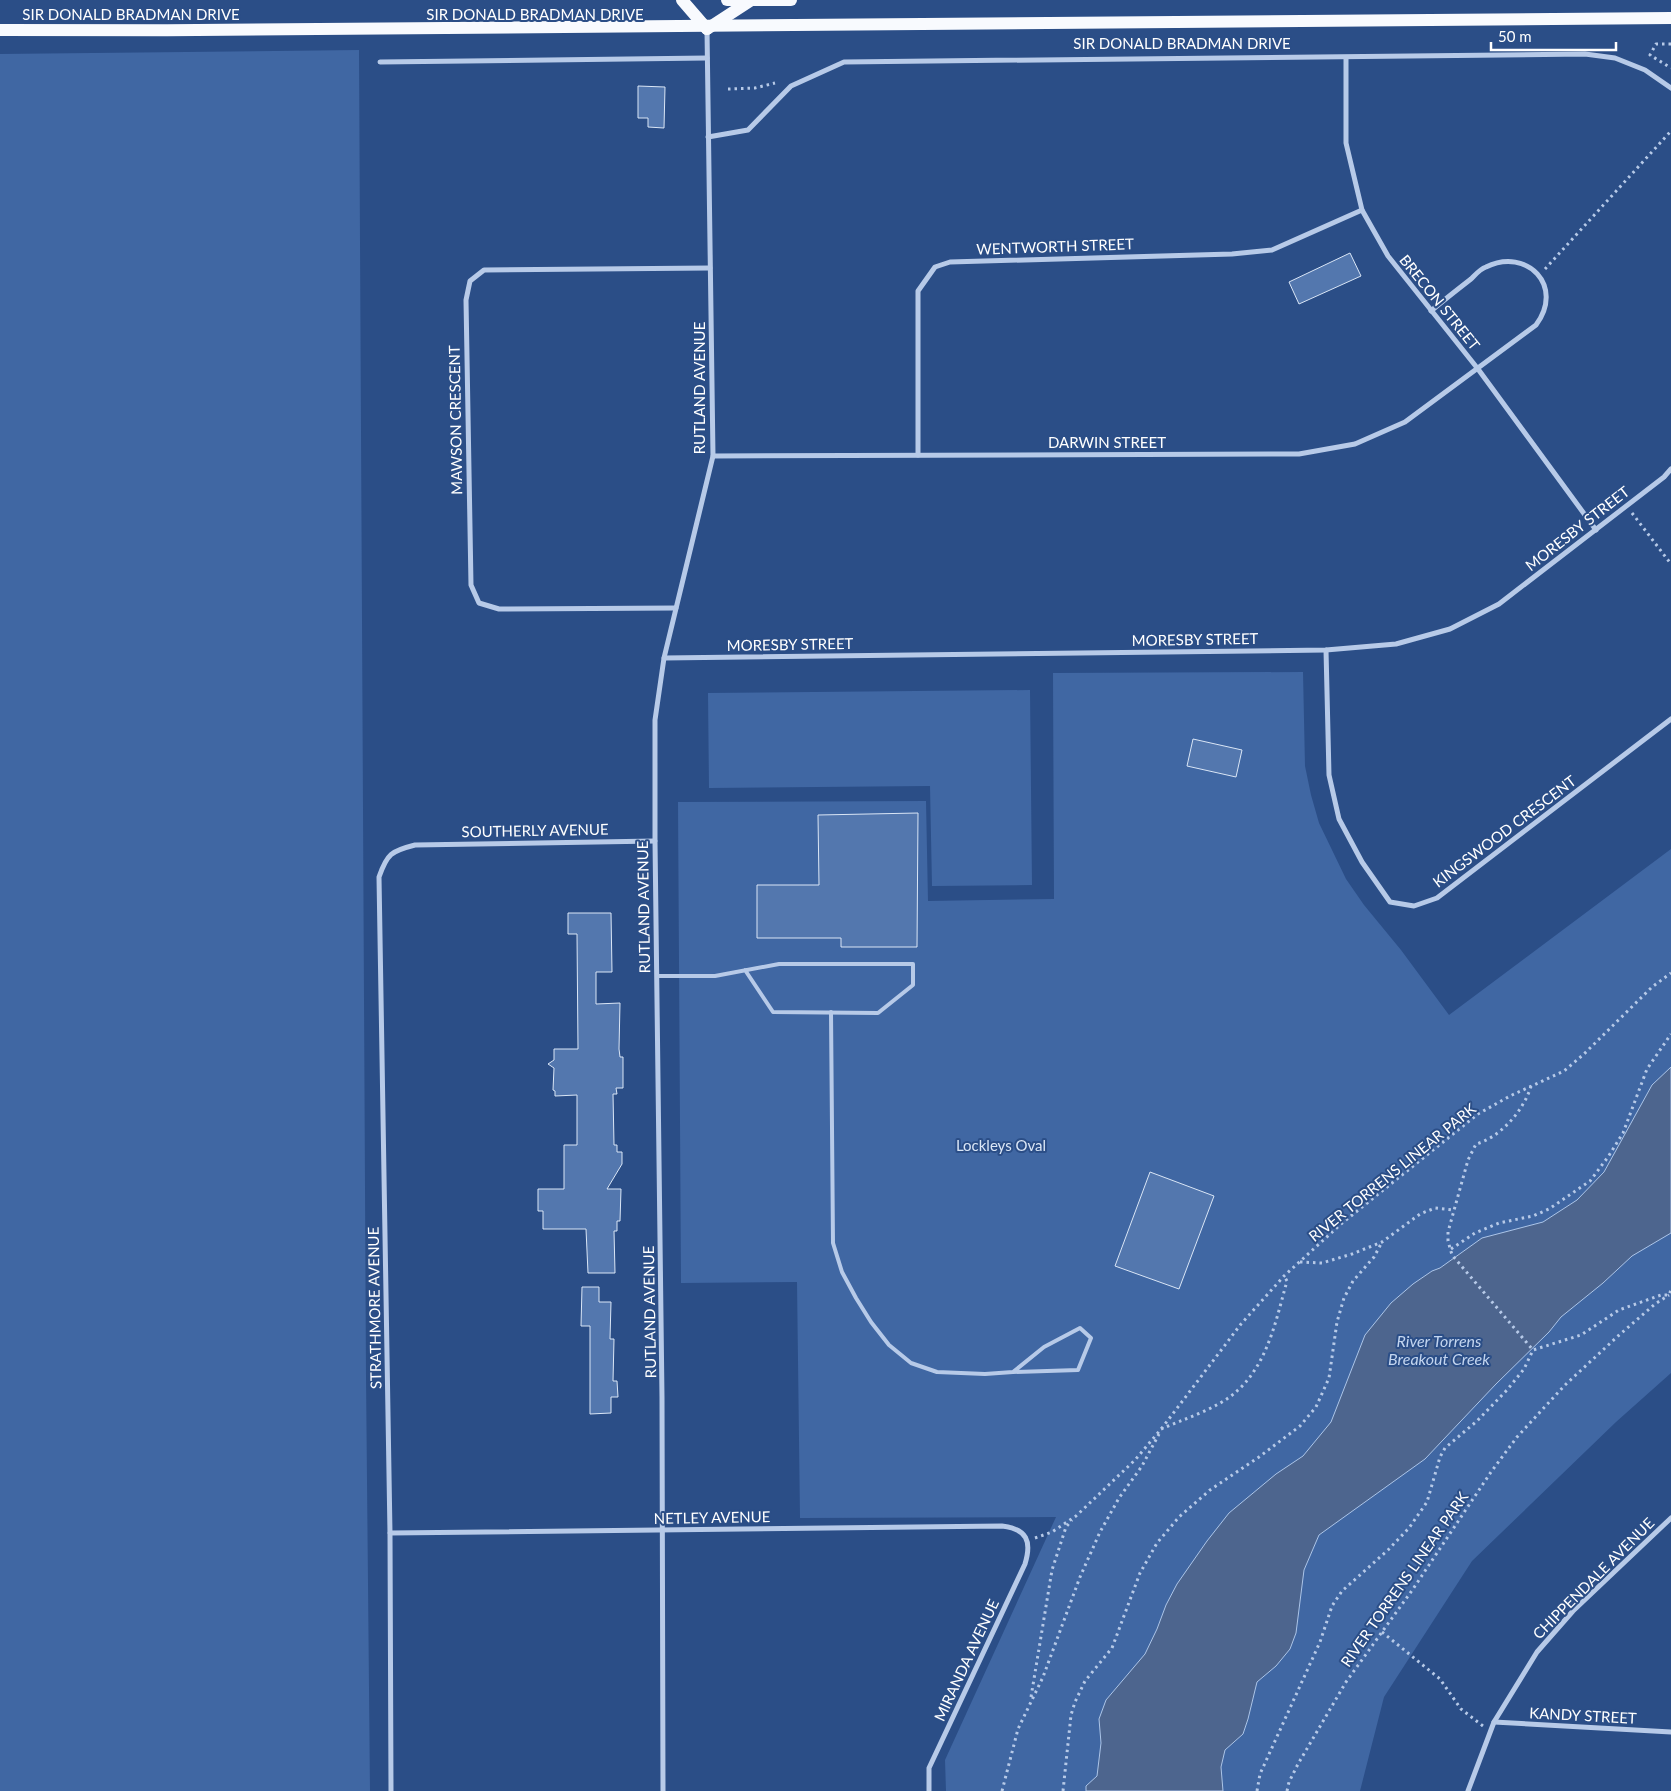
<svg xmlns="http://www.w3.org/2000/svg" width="1671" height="1791" font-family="Lato,sans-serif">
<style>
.green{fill:#4067a3}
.water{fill:#4d658e;stroke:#acc5e8}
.building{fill:#5377ae;stroke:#dae6f6}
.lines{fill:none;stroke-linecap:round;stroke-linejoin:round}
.path{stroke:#b7cae8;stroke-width:3;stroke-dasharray:2.5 4;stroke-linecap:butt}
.lane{stroke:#b7cae8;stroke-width:4}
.street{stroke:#b7cae8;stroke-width:5}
.primary{stroke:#f8fafe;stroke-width:12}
.labels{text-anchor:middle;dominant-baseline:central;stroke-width:4;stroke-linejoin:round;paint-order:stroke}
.street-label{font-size:15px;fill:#fff;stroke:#2b4e87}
.park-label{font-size:15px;fill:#dae6f6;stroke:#2b4e87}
.water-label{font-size:16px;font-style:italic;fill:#c3d5ef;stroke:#2b4e87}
</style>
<rect width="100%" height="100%" fill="#2b4e87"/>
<g class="green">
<path d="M 359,50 L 366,1375 L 370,1791 L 0,1791 L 0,54 Z"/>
<path d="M 1303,672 L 1305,766 L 1311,795 L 1319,823 L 1346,879 L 1364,905 L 1401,950 L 1449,1015 L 1671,849 L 1671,1373 L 1616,1422 L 1472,1561 L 1384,1697 L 1360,1791 L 946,1791 L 945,1760 L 1056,1517 L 800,1518 L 797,1282 L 681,1283 L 678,802 L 926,801 L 928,901 L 1054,899 L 1053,673 Z"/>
<path d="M 1030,690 L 1032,885 L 932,886 L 930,786 L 709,788 L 708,693 Z"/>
</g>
<path class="water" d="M 1671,1067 L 1671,1233 L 1632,1256 L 1603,1283 L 1561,1317 L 1549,1332 L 1496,1384 L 1425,1459 L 1319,1535 L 1304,1570 L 1296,1633 L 1290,1649 L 1276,1666 L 1257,1682 L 1248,1719 L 1243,1734 L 1225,1750 L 1221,1767 L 1223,1791 L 1086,1791 L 1086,1786 L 1097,1776 L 1101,1743 L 1099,1719 L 1106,1700 L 1145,1654 L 1157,1629 L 1166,1605 L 1177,1584 L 1207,1541 L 1229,1513 L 1276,1474 L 1303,1456 L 1331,1422 L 1365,1335 L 1391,1303 L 1413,1284 L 1432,1271 L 1440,1268 L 1482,1238 L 1543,1222 L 1577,1200 L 1604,1172 L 1652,1085 Z"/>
<g class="building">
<path d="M 638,86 L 665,87 L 664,128 L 648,127 L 648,118 L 638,118 Z"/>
<path d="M 1350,253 L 1361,276 L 1299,304 L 1289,282 Z"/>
<path d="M 1193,739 L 1242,750 L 1236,777 L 1187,766 Z"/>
<path d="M 918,813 L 917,947 L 841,947 L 841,938 L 757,938 L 757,885 L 819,885 L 818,815 Z"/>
<path d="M 568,913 L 611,913 L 612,972 L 596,972 L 596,1004 L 620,1003 L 619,1049 L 620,1057 L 623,1057 L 623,1088 L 616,1088 L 617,1094 L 613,1094 L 614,1145 L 617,1145 L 617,1152 L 622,1152 L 622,1164 L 607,1189 L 621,1189 L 620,1221 L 617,1221 L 617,1231 L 614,1231 L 615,1273 L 588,1273 L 586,1229 L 543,1229 L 543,1211 L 538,1211 L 538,1189 L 564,1189 L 564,1145 L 577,1145 L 577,1095 L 555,1096 L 555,1091 L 553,1090 L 554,1068 L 548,1064 L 554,1060 L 554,1049 L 578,1049 L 577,934 L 568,934 Z"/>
<path d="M 1150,1172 L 1214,1196 L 1179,1289 L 1115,1266 Z"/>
<path d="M 582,1287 L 599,1287 L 599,1302 L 611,1302 L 610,1339 L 614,1339 L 613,1381 L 617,1381 L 618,1397 L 611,1397 L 611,1413 L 590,1414 L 590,1326 L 581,1326 Z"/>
</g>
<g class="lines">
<g class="path">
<path d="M 1671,44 L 1656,44 L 1650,55 L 1671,68"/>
<path d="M 728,89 L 755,88 L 775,83"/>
<path d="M 1545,269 L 1671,131"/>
<path d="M 1632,513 L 1671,564"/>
<path d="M 1531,1086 C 1524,1110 1501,1137 1476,1144 L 1468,1160 L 1448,1232 L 1448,1241 L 1452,1255 L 1533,1350"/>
<path d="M 1451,1249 L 1475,1233 L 1499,1223 L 1533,1216 L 1549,1209 L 1590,1181 L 1608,1157 L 1623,1133 L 1647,1069 L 1671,1034"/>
<path d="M 1300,1262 L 1322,1263 L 1352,1254 L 1382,1242 L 1420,1214 L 1435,1208 L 1454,1210"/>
<path d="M 1161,1429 C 1184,1419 1219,1408 1237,1391 C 1268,1363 1276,1320 1287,1281 L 1284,1276"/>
<path d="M 1035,1538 L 1052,1532 L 1076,1516 L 1135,1460 L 1162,1428 L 1241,1324 L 1284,1276 L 1341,1224 L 1478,1114 L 1510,1096 L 1564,1071 L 1584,1054 L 1652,987 L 1671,973"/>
<path d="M 1382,1632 L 1440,1679 L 1461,1709 L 1483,1726"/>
<path d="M 1031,1697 L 1052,1570 L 1066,1527 L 1072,1520"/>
<path d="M 1002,1791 L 1018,1729 L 1043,1677 L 1080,1577 L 1100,1532 L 1119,1498 L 1142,1466 L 1159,1434"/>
<path d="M 1063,1791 L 1071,1715 L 1075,1702 L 1085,1681 L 1112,1648 L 1140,1573 L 1157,1543 L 1179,1517 L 1210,1490 L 1259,1457 L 1300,1426 L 1316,1407 L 1329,1378 L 1337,1322 L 1344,1298 L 1353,1281 L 1374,1257 L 1382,1242"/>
<path d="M 1257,1791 L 1260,1774 L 1320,1642 L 1332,1606 L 1342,1591 L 1388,1550 L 1409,1528 L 1427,1502 L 1440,1457 L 1445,1448 L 1477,1421 L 1507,1390 L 1524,1369 L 1533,1350 L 1581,1335 L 1619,1310 L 1661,1295 L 1669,1295 L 1671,1290"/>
<path d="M 1287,1791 L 1289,1782 L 1298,1764 L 1346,1682 L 1413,1589 L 1491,1472 L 1517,1437 L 1565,1385 L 1618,1336 L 1655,1304 L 1669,1295"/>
</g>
<g class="lane">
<path d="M 657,976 L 715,976 L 779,964 L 913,964 L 913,985 L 878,1013 L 773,1012 L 745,970"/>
<path d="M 831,1012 L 833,1243 L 842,1272 L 856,1298 L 871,1322 L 889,1345 L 911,1363 L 937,1372 L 985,1374 L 1013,1372 L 1044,1347 L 1080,1328 L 1091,1338 L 1078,1370 L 1013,1372"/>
</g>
<g class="street">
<path d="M 1346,58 L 1346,143 L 1362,210 L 1388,256 L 1478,369 L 1596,530"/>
<path d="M 380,62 L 707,58"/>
<path d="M 708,137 L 748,130 L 791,86 L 844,62 L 1585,54 L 1615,58 L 1645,70 L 1671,88"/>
<path d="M 918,455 L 918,291 L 935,267 L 950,262 L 1232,254 L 1272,250 L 1362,210"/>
<path d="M 713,456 L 1299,454 L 1355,444 L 1405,422 L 1536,325 C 1565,286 1527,247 1486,267 C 1480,269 1475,275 1471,279 C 1457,290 1444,300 1431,311"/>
<path d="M 676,608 L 499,609 L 479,603 L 471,585 L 466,300 L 470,281 L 484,270 L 710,268"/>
<path d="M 1326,650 L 1329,775 L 1339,819 L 1362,862 L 1390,902 L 1414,906 L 1437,898 L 1671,719"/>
<path d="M 664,658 L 1326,650 L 1396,644 L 1450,629 L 1499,604 L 1664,477 L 1671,469"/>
<path d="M 390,1533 L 1002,1526 C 1027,1529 1032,1541 1025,1564 L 929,1768 L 929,1791"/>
<path d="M 1494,1722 L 1671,1732"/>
<path d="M 391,1791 L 390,1533 L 379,877 C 387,854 391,851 415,845 L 655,841"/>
<path d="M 663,1791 L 662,1398 L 655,841 L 655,720 L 664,658 L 713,456 L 707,30"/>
<path d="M 1468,1791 L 1494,1722 L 1537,1652 L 1573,1611 L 1671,1518"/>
</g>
<g class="primary">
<path d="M 682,0 L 707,29"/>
<path d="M 727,0 L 791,0"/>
<path d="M 707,29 L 750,1"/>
<path d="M 0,30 C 557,31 1114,27 1671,18"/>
</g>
</g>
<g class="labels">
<g class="street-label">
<text x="131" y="14">SIR DONALD BRADMAN DRIVE</text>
<text x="535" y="14">SIR DONALD BRADMAN DRIVE</text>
<text x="1182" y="43">SIR DONALD BRADMAN DRIVE</text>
<text transform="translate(1055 246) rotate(-2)">WENTWORTH STREET</text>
<text transform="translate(1440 302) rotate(51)">BRECON STREET</text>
<text transform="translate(699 388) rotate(-90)">RUTLAND AVENUE</text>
<text transform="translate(455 420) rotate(-91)">MAWSON CRESCENT</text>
<text x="1107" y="442">DARWIN STREET</text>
<text transform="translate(1577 528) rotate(-38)">MORESBY STREET</text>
<text transform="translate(1195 639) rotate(-1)">MORESBY STREET</text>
<text transform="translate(790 644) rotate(-1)">MORESBY STREET</text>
<text transform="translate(535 830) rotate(-1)">SOUTHERLY AVENUE</text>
<text transform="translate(1504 831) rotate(-37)">KINGSWOOD CRESCENT</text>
<text transform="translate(643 907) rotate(-91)">RUTLAND AVENUE</text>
<text transform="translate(1392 1172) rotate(-39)">RIVER TORRENS LINEAR PARK</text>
<text transform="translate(374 1308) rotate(-91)">STRATHMORE AVENUE</text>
<text transform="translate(649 1312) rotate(-91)">RUTLAND AVENUE</text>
<text transform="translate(712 1517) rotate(-1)">NETLEY AVENUE</text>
<text transform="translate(1593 1578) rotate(-45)">CHIPPENDALE AVENUE</text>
<text transform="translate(1404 1579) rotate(-55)">RIVER TORRENS LINEAR PARK</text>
<text transform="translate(966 1660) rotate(-65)">MIRANDA AVENUE</text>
<text transform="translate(1583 1715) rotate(3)">KANDY STREET</text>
</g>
<g class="park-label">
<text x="1001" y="1145">Lockleys Oval</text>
</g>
<g class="water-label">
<text x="1439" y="1340">River Torrens<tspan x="1439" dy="18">Breakout Creek</tspan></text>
</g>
</g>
<path d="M1491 42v8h125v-8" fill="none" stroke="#ffffff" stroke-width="2.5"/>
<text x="1498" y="42" font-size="15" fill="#ffffff" stroke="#2b4e87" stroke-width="4" paint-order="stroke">50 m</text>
</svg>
